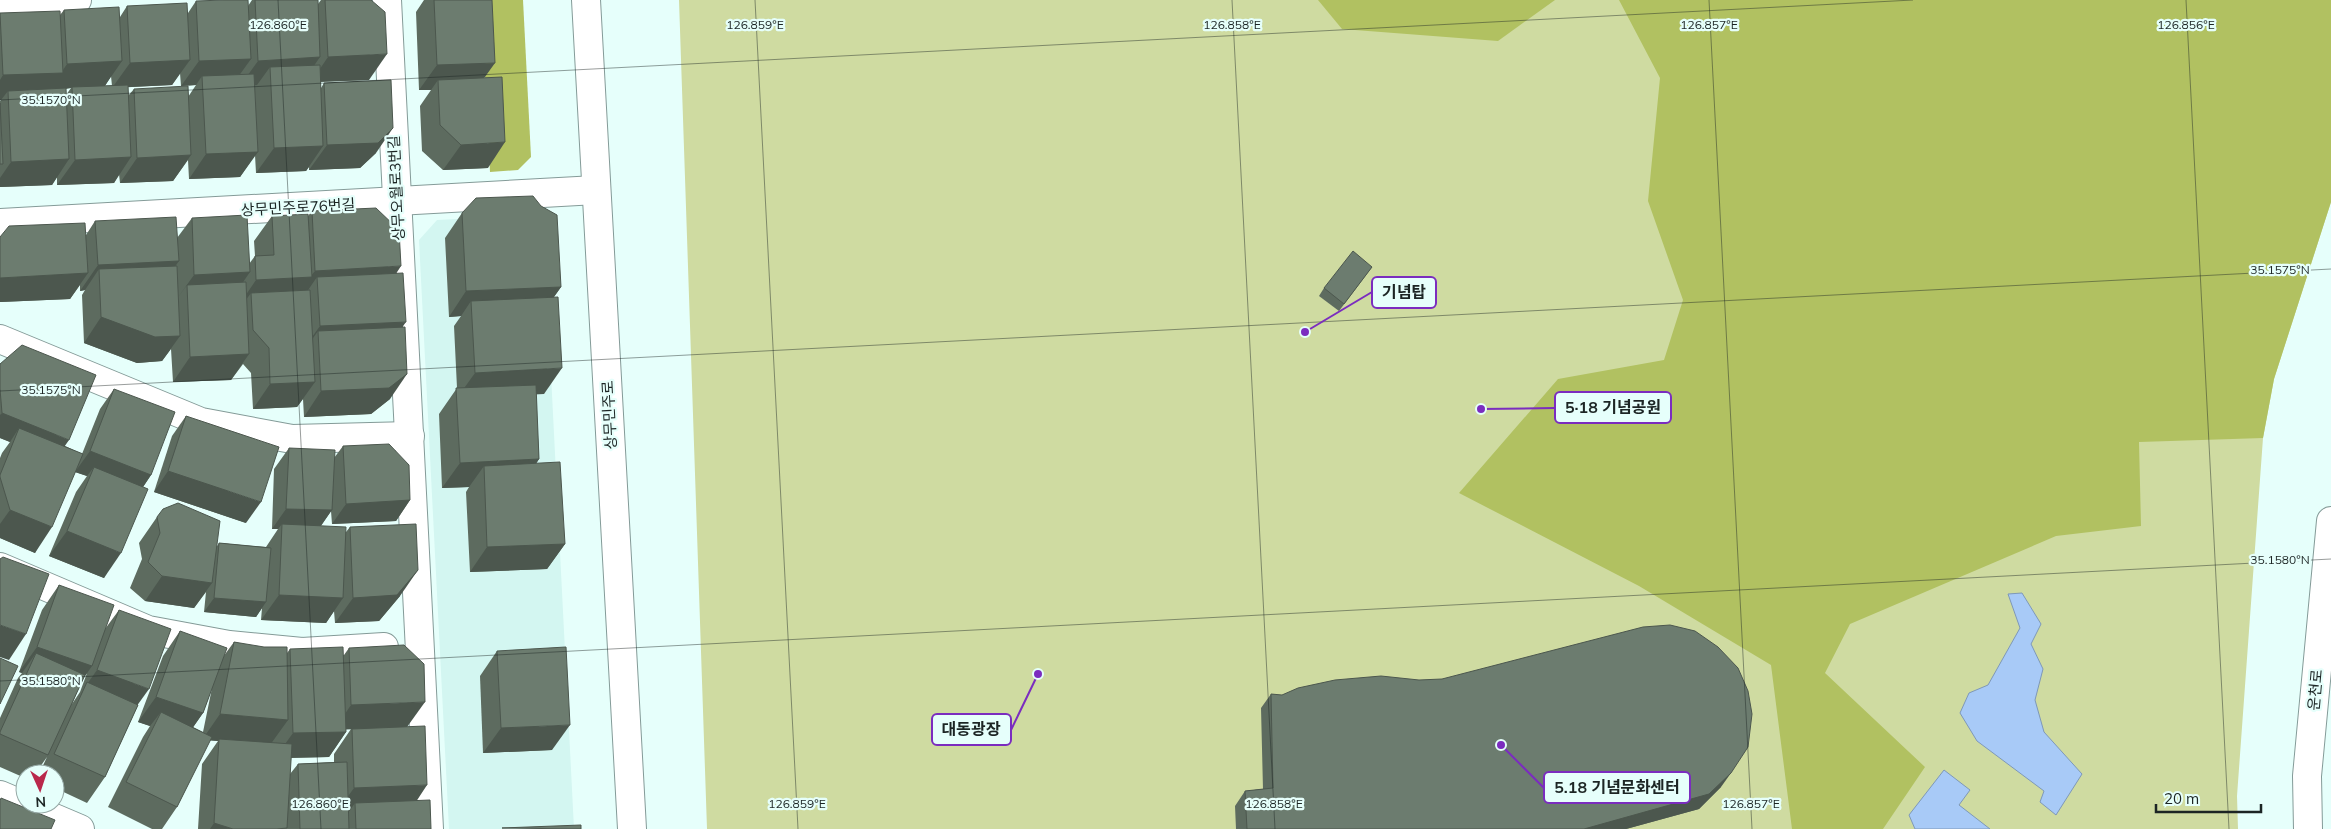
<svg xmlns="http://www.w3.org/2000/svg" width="2331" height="829" font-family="Mulish,'Noto Sans KR',sans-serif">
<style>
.built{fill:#d3f6f1}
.green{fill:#cfdba1}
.forest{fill:#b1c161}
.water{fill:#a8caf7;stroke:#7e98b8}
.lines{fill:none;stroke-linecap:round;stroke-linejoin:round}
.street-casing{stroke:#849b98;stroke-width:30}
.secondary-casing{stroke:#849b98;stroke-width:30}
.street{stroke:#fff;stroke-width:28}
.secondary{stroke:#fff;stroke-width:28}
.wall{fill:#5d6b5f;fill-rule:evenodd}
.shaded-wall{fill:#4c574e}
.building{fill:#6c7c6f;stroke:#4c574e}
.ticks{fill:none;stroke:#1c2524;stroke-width:1;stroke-opacity:0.45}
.labels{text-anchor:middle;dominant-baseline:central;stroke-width:4.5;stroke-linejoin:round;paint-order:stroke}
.street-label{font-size:15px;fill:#1c2524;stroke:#e6fffb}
.ticks-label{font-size:12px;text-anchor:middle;fill:#1c2524;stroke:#e6fffb;stroke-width:4.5;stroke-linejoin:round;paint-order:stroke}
.leader{fill:none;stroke:#7b2cbf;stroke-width:2}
.callout-dot{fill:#7b2cbf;stroke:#e6fffb;stroke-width:2}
.callout{fill:#e6fffb;stroke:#7b2cbf;stroke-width:2}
.callout-label{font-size:16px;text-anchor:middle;font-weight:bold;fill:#1c2524}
</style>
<rect width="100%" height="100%" fill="#e6fffb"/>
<path class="built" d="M 517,216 L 544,236 L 574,829 L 449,829 L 419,240 L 437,220 Z"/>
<path class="green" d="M 679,0 L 2331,0 L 2331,202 L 2274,379 L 2263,438 L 2237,796 L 2238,829 L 707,829 Z"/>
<g class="forest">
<path d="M 481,0 L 523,0 L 531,157 L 518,170 L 490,172 Z"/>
<path d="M 1318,0 L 1555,0 L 1498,41 L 1342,29 Z"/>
<path d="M 1619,0 L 2331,0 L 2331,202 L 2274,379 L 2263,438 L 2139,442 L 2141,526 L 2056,536 L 1850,624 L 1825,673 L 1925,767 L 1883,829 L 1792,829 L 1771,665 L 1639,586 L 1459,493 L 1558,379 L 1664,360 L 1683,300 L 1648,201 L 1660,78 Z"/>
</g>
<g class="water">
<path d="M 2022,593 L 2041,624 L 2031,644 L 2043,669 L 2035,700 L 2044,732 L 2082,774 L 2056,815 L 2040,802 L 2044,791 L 1977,741 L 1960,713 L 1969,693 L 1988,685 L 2020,628 L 2008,594 Z"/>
<path d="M 1944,770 L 1970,790 L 1959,805 L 1990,829 L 1915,829 L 1909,815 Z"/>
</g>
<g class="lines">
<g class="street-casing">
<g id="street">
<path d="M 387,0 L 429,829"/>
<path d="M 586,0 L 632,829"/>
<path d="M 0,5 L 77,0"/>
<path d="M 0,223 L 596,190"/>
<path d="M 0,339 L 201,422 L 292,439 L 410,436"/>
<path d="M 0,567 L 148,630 L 229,645 L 302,652 L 384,647"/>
<path d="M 0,795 L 80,829"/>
</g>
</g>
<g class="secondary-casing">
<path id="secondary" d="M 2308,829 L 2307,776 L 2331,521"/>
</g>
<use href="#street" class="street"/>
<use href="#secondary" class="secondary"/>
</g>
<g class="wall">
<path d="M 252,0 L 318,0 L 318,4 L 321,0 L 371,0 L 369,80 L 320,82 L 321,88 L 324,83 L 376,153 L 360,168 L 309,170 L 309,167 L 306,171 L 256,173 L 255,155 L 240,177 L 189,179 L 188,160 L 173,181 L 120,183 L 119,174 L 114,183 L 57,185 L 57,177 L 52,185 L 0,187 L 0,101 L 1,100 L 0,100 L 0,13 L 60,15 L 64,10 L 120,17 L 127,6 L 188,13 L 196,1 L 248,6 ZM 180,73 L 181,86 L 196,85 L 188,97 L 134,89 L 128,96 L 128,87 L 172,85 ZM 111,76 L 112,86 L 105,86 ZM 71,88 L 66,95 L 66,89 Z"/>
<path d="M 424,0 L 492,0 L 484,78 L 488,168 L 443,170 L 422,151 L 420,106 L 431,90 L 419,90 L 416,12 Z"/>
<path d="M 312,211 L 397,273 L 403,327 L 390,399 L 371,414 L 304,417 L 303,399 L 297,407 L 253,409 L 251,373 L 243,364 L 231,380 L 173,382 L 171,349 L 162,361 L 137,363 L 84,343 L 82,295 L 85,290 L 80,291 L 80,285 L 70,299 L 0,302 L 0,237 L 86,235 L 95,221 L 177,238 L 192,218 L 249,264 L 255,256 L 254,241 L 272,216 L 308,216 Z"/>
<path d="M 462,213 L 561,287 L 554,297 L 544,394 L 536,394 L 539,459 L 536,464 L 565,544 L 547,569 L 470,572 L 466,492 L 469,487 L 442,488 L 439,414 L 457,388 L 454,326 L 461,316 L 449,317 L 445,238 Z"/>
<path d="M 1372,267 L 1339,311 L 1319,296 L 1324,288 Z"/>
<path d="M 0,364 L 65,446 L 82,454 L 100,409 L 114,389 L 151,475 L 143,487 L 104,578 L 49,556 L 76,492 L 87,476 L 75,472 L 35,553 L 0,538 L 0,458 L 2,453 L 10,442 L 0,438 Z"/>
<path d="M 186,416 L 246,523 L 154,492 L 172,436 Z"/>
<path d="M 343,446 L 410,500 L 396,521 L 332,524 L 331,511 L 321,526 L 346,532 L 350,527 L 400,596 L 379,621 L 335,623 L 334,611 L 326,623 L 261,620 L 262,608 L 256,617 L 204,612 L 206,592 L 194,608 L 145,601 L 130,588 L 142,559 L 139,543 L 157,517 L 217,546 L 219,543 L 266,547 L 278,529 L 272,529 L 274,469 L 289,448 L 334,458 Z"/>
<path d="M 59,585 L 105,629 L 119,610 L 138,705 L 105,777 L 87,803 L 55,788 L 55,774 L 39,774 L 47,757 L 35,774 L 25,774 L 25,778 L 0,767 L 0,718 L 18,678 L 22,673 L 19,672 L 42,610 ZM 87,673 L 80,692 L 72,704 L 83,678 Z"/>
<path d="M 180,631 L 223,657 L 234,642 L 287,653 L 290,649 L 344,655 L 349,648 L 407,727 L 417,801 L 431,829 L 198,829 L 202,764 L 218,741 L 210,740 L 177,807 L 162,829 L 152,829 L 108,807 L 143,737 L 150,726 L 138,722 L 163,656 ZM 212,688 L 203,732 L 193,727 L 203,713 ZM 346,729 L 351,729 L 334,754 L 334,762 L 298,764 L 290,774 L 291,758 L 329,757 L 346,732 Z"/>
<path d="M 497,651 L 552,750 L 483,753 L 480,676 Z"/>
<path d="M 1271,694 L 1721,787 L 1699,809 L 1626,829 L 1236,829 L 1235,806 L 1245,791 L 1263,789 L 1261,708 Z"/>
</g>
<g class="shaded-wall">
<path d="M 387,54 L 369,80 L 311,82 L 328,57 Z"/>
<path d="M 320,57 L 302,83 L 270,67 L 257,85 L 240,86 L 258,61 Z"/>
<path d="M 251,59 L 233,84 L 202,76 L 196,85 L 181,86 L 199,61 Z"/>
<path d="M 190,60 L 172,85 L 112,88 L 130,63 Z"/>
<path d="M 122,61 L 104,87 L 72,87 L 71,88 L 8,91 L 1,100 L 0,100 L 0,80 L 3,75 L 61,73 L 67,64 Z"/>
<path d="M 495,63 L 477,88 L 438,80 L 431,90 L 419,90 L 437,65 Z"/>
<path d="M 393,128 L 376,153 L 360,168 L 309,170 L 327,145 Z"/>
<path d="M 505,142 L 488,168 L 443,170 L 461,145 Z"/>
<path d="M 323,146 L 306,171 L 256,173 L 274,148 Z"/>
<path d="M 258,152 L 240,177 L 189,179 L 206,154 Z"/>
<path d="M 191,155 L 173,181 L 120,183 L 137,158 Z"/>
<path d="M 131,157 L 114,183 L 57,185 L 75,160 Z"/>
<path d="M 69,159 L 52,185 L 0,187 L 0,178 L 11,162 Z"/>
<path d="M 179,261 L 161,286 L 99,269 L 85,290 L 80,291 L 98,265 Z"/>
<path d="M 401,266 L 384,292 L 317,277 L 304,296 L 251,293 L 242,305 L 239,305 L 256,280 L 310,277 L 315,271 Z"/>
<path d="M 250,272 L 232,298 L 187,285 L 176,300 L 194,275 Z"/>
<path d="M 88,273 L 70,299 L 0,302 L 0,278 Z"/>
<path d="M 561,287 L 543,312 L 471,301 L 461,316 L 449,317 L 466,291 Z"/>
<path d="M 101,317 L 180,336 L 162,361 L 137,363 L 84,343 Z"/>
<path d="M 406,322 L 388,347 L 318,331 L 304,351 L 302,351 L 320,326 Z"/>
<path d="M 249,354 L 231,380 L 173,382 L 190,357 Z"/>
<path d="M 562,368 L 544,394 L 457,398 L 475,373 Z"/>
<path d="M 407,374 L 390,399 L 371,414 L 304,417 L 321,391 Z"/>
<path d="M 315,382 L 297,407 L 253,409 L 270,384 Z"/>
<path d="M 2,413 L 69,440 L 55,460 L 19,428 L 10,442 L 0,438 L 0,415 Z"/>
<path d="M 90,451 L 151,475 L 137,496 L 94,467 L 87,476 L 75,472 Z"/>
<path d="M 539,459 L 521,484 L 484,466 L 469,487 L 442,488 L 460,463 Z"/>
<path d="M 168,471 L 261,502 L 246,523 L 154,492 Z"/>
<path d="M 410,500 L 396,521 L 332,524 L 346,504 Z"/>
<path d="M 286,509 L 332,510 L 317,531 L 282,524 L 278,529 L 272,529 Z"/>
<path d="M 10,510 L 52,527 L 35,553 L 0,538 L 0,524 Z"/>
<path d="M 67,531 L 121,553 L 104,578 L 49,556 Z"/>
<path d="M 565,544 L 547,569 L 470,572 L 487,547 Z"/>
<path d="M 418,570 L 400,596 L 379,621 L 335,623 L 353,598 Z"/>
<path d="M 162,576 L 212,583 L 194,608 L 145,601 Z"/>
<path d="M 279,595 L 343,598 L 326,623 L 261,620 Z"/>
<path d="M 214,598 L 266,602 L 256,617 L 204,612 Z"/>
<path d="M 0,625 L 26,634 L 9,660 L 0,657 Z"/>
<path d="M 37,647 L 92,666 L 74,692 L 36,653 L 22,673 L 19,672 Z"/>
<path d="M 97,670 L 149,689 L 131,714 L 85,687 Z"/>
<path d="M 156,697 L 203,713 L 185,739 L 161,712 L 150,726 L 138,722 Z"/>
<path d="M 425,702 L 407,727 L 334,730 L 351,705 Z"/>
<path d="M 220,714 L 288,720 L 270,745 L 219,739 L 218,741 L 202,740 Z"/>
<path d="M 570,725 L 552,750 L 483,753 L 501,728 Z"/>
<path d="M 346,732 L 329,757 L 275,758 L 293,733 Z"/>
<path d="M 1731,773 L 1721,787 L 1699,809 L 1626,829 L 1584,829 Z"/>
<path d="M 427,785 L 410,811 L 355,803 L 348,813 L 336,813 L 354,788 Z"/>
<path d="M 214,823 L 233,829 L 210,829 Z"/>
</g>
<g class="building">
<path d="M 224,0 L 248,0 L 251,59 L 199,61 L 196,1 Z"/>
<path d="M 255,0 L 318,0 L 320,57 L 258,61 Z"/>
<path d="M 325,0 L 371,0 L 385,12 L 387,54 L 328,57 Z"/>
<path d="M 434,0 L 492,0 L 495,63 L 437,65 Z"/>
<path d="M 187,3 L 190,60 L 130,63 L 127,6 Z"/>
<path d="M 119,7 L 122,61 L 67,64 L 64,10 Z"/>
<path d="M 60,11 L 63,73 L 3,75 L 0,13 Z"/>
<path d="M 320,65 L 323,146 L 274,148 L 270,67 Z"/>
<path d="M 254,74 L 258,152 L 206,154 L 202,76 Z"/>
<path d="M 502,77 L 505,142 L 461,145 L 440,125 L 438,80 Z"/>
<path d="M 391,80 L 393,128 L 378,143 L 327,145 L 324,83 Z"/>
<path d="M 128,85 L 131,157 L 75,160 L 72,87 Z"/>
<path d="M 188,86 L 191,155 L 137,158 L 134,89 Z"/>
<path d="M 66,88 L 69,159 L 11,162 L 8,91 Z"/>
<path d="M 0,103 L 3,164 L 0,164 Z"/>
<path d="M 533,196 L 541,206 L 557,215 L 561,287 L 466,291 L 462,213 L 476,198 Z"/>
<path d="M 376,208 L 399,230 L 401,266 L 315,271 L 312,211 Z"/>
<path d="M 308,214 L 312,277 L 256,280 L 255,256 L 274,255 L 272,216 Z"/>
<path d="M 247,215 L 250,272 L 194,275 L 192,218 Z"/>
<path d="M 176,217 L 179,261 L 98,265 L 95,221 Z"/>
<path d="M 85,223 L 88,273 L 0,278 L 0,237 L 9,226 Z"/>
<path d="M 1353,251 L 1372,267 L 1344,304 L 1324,288 Z"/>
<path d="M 177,266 L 180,336 L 155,337 L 101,317 L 99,269 Z"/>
<path d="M 403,273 L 406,322 L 320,326 L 317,277 Z"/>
<path d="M 246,282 L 249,354 L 190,357 L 187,285 Z"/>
<path d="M 310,290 L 315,382 L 270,384 L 269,348 L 253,330 L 251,293 Z"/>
<path d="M 558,297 L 562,368 L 475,373 L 471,301 Z"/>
<path d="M 405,327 L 407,374 L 389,388 L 321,391 L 318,331 Z"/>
<path d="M 22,345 L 96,375 L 69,440 L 2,413 L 0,389 L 0,364 Z"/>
<path d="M 536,385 L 539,459 L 460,463 L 456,388 Z"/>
<path d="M 114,389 L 175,412 L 151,475 L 90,451 Z"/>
<path d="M 186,416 L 279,447 L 261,502 L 168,471 Z"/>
<path d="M 19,428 L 83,454 L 52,527 L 10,510 L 0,477 L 0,475 Z"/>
<path d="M 389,444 L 409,465 L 410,500 L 346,504 L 343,446 Z"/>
<path d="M 289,448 L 335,450 L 332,510 L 286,509 Z"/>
<path d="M 560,462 L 565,544 L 487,547 L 484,466 Z"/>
<path d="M 94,467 L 148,489 L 121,553 L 67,531 Z"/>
<path d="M 178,503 L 220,521 L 212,583 L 162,576 L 148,562 L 160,533 L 157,517 L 163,509 Z"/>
<path d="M 282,524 L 346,527 L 343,598 L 279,595 Z"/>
<path d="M 416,524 L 418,570 L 397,595 L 353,598 L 350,527 Z"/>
<path d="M 219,543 L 271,548 L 266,602 L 214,598 Z"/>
<path d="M 3,557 L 49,574 L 26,634 L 0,625 L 0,559 Z"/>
<path d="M 59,585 L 114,605 L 92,666 L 37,647 Z"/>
<path d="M 119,610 L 171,629 L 149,689 L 97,670 Z"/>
<path d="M 1670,625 L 1695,631 L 1718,647 L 1738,668 L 1748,691 L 1752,714 L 1748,747 L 1731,773 L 1709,794 L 1584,829 L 1247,829 L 1245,791 L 1273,788 L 1271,694 L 1282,695 L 1298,688 L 1335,680 L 1381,676 L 1419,680 L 1442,679 L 1643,627 Z"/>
<path d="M 180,631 L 227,648 L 203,713 L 156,697 Z"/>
<path d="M 234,642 L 264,647 L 287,647 L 288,720 L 220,714 Z"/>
<path d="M 404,645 L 424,664 L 425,702 L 351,705 L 349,648 Z"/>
<path d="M 343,647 L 346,732 L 293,733 L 290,649 Z"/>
<path d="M 566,647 L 570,725 L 501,728 L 497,651 Z"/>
<path d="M 36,653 L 85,675 L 48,755 L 0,734 L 0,732 Z"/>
<path d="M 0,658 L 18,666 L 0,704 Z"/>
<path d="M 87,682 L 138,705 L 105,777 L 54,754 Z"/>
<path d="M 161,712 L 212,737 L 177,807 L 126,782 Z"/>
<path d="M 425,726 L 427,785 L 354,788 L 352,729 Z"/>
<path d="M 219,739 L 292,744 L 287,828 L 277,829 L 233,829 L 214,823 Z"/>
<path d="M 347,762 L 349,829 L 300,829 L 298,764 Z"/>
<path d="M 1,798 L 55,820 L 51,829 L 0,829 L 0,801 Z"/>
<path d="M 430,800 L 431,829 L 356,829 L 355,803 Z"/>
<path d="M 581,825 L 581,829 L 502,828 Z"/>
</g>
<path class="ticks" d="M 278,0 L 321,829M 755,0 L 798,829M 1232,0 L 1275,829M 1709,0 L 1752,829M 2186,0 L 2229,829M 0,100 L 1913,0M 0,391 L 2331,269M 0,681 L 2331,559"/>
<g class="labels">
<g class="street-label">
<text transform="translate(396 188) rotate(-93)">상무오월로3번길</text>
<text transform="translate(298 207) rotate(-3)">상무민주로76번길</text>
<text transform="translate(609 415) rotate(-93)">상무민주로</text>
<text transform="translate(2315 690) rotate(-85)">운천로</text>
</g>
</g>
<g class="ticks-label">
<text x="278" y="29">126.860°E</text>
<text x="755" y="29">126.859°E</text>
<text x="1232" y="29">126.858°E</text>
<text x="1709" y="29">126.857°E</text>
<text x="2186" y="29">126.856°E</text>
<text x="51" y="104">35.1570°N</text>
<text x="2280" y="274">35.1575°N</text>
<text x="51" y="394">35.1575°N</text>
<text x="2280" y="564">35.1580°N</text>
<text x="51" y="685">35.1580°N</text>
<text x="320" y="808">126.860°E</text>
<text x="797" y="808">126.859°E</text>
<text x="1274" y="808">126.858°E</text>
<text x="1751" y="808">126.857°E</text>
</g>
<path class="leader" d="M1305 332L1372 292M1481 409L1555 408M1038 674L1011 730M1501 745L1544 788"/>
<g class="callout-dot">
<circle cx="1305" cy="332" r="5"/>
<circle cx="1481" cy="409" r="5"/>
<circle cx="1038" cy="674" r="5"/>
<circle cx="1501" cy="745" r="5"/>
</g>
<g class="callout">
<rect x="1372" y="277" width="64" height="31" rx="5"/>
<rect x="1555" y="392" width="116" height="31" rx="5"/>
<rect x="932" y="714" width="79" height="31" rx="5"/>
<rect x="1544" y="772" width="146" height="31" rx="5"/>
</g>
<g class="callout-label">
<text x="1404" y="298">기념탑</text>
<text x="1613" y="413">5·18 기념공원</text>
<text x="971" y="735">대동광장</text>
<text x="1617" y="793">5.18 기념문화센터</text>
</g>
<g transform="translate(40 789) rotate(177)"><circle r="24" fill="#e6fffb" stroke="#95a8a5"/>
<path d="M0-4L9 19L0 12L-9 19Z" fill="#b9284b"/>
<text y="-8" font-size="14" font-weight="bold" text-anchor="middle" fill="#1c2524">N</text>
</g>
<path d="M2156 804v8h105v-8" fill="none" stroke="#1c2524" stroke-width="2.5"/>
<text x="2164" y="804" font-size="15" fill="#1c2524" stroke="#e6fffb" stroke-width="4" paint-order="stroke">20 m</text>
</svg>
